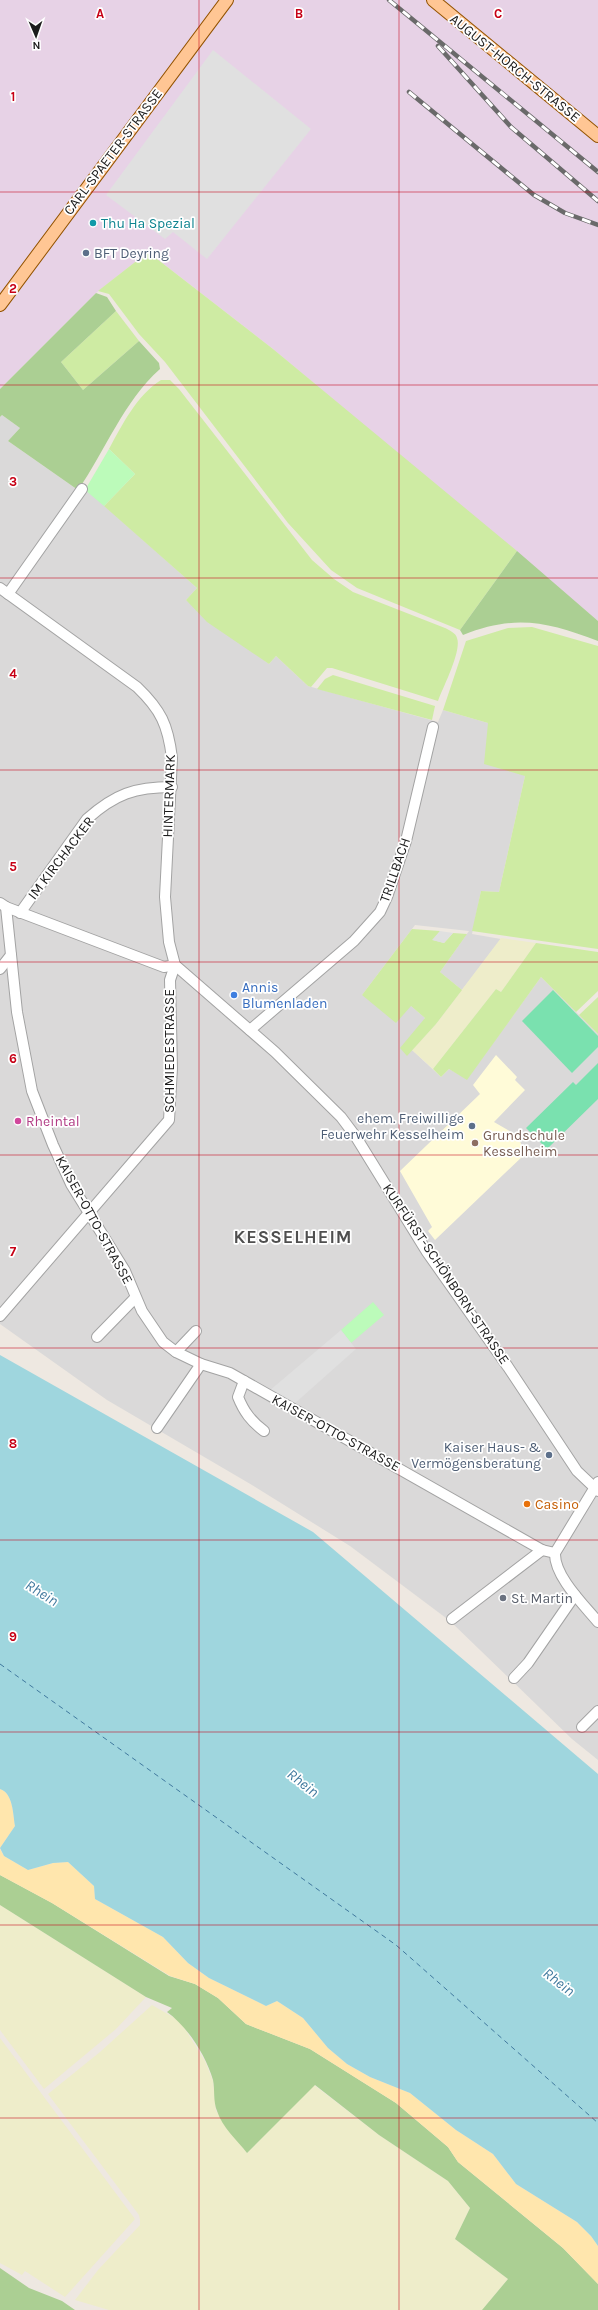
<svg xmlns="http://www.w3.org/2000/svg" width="598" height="2310" font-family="Karla,sans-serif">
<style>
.residential{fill:#dad9d9}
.industrial{fill:#e7d2e6}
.education{fill:#fffbd8}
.farmland{fill:#eeedca}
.grass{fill:#ceeba3}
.forest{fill:#abcf93}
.sand{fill:#ffe6ad}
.park{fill:#bcfbba}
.pitch{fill:#7ae1af}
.parking{fill:#e0e0e0}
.water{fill:#9fd6de}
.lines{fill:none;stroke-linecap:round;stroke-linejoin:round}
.ferry{stroke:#40799e;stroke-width:1;stroke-dasharray:5 4;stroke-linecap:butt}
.minor-casing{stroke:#a3a3a3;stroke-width:12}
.major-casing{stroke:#935300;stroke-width:14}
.minor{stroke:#fff;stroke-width:10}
.major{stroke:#ffc694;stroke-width:12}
.rail-casing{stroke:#6a6a6a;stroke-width:4.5}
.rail{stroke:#fff;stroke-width:3;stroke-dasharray:9;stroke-linecap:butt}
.grid{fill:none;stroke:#c70015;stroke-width:1;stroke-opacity:0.55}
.culture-dot{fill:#0f9aa8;stroke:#fff;stroke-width:1.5}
.service-dot{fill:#5c6f8a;stroke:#fff;stroke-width:1.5}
.shop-dot{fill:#3f7fe0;stroke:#fff;stroke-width:1.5}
.hotel-dot{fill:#d1479c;stroke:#fff;stroke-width:1.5}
.education-dot{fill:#8d6e63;stroke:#fff;stroke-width:1.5}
.food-dot{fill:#e8710a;stroke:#fff;stroke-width:1.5}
.worship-dot{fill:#6b7280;stroke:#fff;stroke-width:1.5}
.labels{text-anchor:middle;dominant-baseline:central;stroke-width:3.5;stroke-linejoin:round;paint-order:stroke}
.street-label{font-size:14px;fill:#1c1c1c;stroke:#fff}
.culture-label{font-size:14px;fill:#0d838f;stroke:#fff;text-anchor:start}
.service-label{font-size:14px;fill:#4e5e75;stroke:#fff;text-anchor:end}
.shop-label{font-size:14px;fill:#366cbe;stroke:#fff;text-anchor:start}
.hotel-label{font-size:14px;fill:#b23c85;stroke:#fff;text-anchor:start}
.education-label{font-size:14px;fill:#785e54;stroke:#fff;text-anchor:start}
.food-label{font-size:14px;fill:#c56008;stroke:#fff;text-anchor:start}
.worship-label{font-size:14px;fill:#5b616d;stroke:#fff;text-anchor:start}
.water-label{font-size:15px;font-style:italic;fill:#40799e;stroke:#fff}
.district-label{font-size:18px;font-weight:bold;letter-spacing:1px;fill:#4f4f4f;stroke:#fff}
.grid-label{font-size:13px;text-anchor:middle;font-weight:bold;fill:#c70015;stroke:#fff;stroke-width:3.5;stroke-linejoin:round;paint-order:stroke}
</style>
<rect width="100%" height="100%" fill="#eee8e1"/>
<path class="residential" d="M 2,415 L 20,428 L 8,441 L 78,490 L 81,487 L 88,491 L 197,588 L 186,600 L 269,664 L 276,656 L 308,686 L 438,722 L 443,710 L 488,723 L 525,776 L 499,892 L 481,891 L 472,934 L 501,939 L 462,990 L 440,972 L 469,931 L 415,925 L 362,995 L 411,1006 L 425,1018 L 407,1055 L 412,1050 L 441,1077 L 449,1069 L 467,1079 L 541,977 L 598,1034 L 598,1760 L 572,1739 L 450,1621 L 350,1546 L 252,1485 L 107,1400 L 0,1324 L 0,417 Z"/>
<path class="industrial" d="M 0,0 L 598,0 L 598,621 L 273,349 L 148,252 L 96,293 L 0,389 Z"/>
<path class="education" d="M 496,1055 L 517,1077 L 515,1080 L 525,1090 L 494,1122 L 518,1136 L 525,1154 L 435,1240 L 428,1231 L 432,1227 L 400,1171 L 480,1094 L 473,1085 Z"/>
<g class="farmland">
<path d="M 501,938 L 536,943 L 501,992 L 496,989 L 433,1069 L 412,1050 L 436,1024 Z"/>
<path d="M 0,1905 L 146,1997 L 116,2029 L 44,2089 L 0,2030 Z"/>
<path d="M 152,2005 L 180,2021 L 205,2061 L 213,2081 L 216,2111 L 247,2153 L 314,2085 L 379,2135 L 448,2181 L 470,2208 L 455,2239 L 508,2279 L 482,2310 L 109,2310 L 75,2300 L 98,2270 L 140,2225 L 140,2220 L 139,2215 L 48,2094 L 100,2052 Z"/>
<path d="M 0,2038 L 135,2219 L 65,2297 L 25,2271 L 22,2275 L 0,2263 Z"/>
</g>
<g class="grass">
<path d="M 148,252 L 273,349 L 517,551 L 460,630 L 357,588 L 331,570 L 288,523 L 165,362 L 139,334 L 109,294 L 98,291 Z"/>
<path d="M 116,311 L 139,341 L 83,390 L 61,362 Z"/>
<path d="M 161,380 L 170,380 L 179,389 L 312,560 L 334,579 L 353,592 L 445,628 C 449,630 456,633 457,638 C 462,651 443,687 438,701 L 332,668 L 327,668 L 311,687 L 308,686 L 276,656 L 269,664 L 207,622 L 186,600 L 197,588 L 104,506 L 135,474 L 109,449 C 122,425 137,395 161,380 Z"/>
<path d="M 532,627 L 598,646 L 598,949 L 472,931 L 481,891 L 499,892 L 525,776 L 484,764 L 488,723 L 443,710 L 466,641 L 508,628 Z"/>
<path d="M 333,675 L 435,706 L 432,720 L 317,689 L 325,679 Z"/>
<path d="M 412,929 L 440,931 L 433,940 L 444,943 L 453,933 L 467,934 L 440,972 L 462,990 L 436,1024 L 407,1056 L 400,1048 L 425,1018 L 411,1006 L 396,1023 L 362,995 Z"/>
<path d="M 536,943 L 598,952 L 598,991 L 576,1012 L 541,977 L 467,1080 L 449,1069 L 441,1077 L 433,1069 L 496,989 L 501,992 Z"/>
<path d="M 598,997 L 598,1034 L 579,1015 Z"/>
</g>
<g class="forest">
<path d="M 96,293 L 107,297 L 116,311 L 61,362 L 83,390 L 139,341 L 159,363 L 160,369 C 123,402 106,450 78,490 L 8,441 L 20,428 L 2,415 L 0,417 L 0,389 Z"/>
<path d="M 517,551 L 598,621 L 598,641 C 548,622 515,614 463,635 L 460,630 Z"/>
<path d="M 0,1875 L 52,1903 L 169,1976 L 195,1984 L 218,1998 L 246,2024 L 310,2049 L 396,2103 L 448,2147 L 458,2162 L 563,2248 L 598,2284 L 598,2310 L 482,2310 L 508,2279 L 455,2239 L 470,2208 L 448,2181 L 379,2135 L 315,2085 L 247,2153 C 237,2140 222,2127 217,2111 C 213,2101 215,2090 213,2080 C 206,2056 188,2027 167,2012 L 172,2008 L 146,1997 L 0,1905 Z"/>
<path d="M 0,2268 L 29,2288 L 62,2301 L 75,2310 L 0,2310 Z"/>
</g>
<g class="sand">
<path d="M 0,1789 C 13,1793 13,1814 15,1826 L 0,1848 Z"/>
<path d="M 0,1849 L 4,1856 L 28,1870 L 53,1863 L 68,1862 L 94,1886 L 95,1899 L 163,1937 L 188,1963 L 209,1978 L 266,2006 L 277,2001 L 303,2018 L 328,2048 L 347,2064 L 370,2077 L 410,2093 L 456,2130 L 493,2154 L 516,2184 L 577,2222 L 591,2236 L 598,2246 L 598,2284 L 563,2248 L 458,2162 L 448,2147 L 396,2103 L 310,2049 L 246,2024 L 218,1998 L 195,1984 L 170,1976 L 52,1903 L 0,1875 Z"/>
</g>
<g class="park">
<path d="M 109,449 L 135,474 L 104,506 L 85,490 Z"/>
<path d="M 373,1302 L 384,1315 L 351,1343 L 341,1330 Z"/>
</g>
<g class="pitch">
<path d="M 553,990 L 598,1036 L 598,1047 L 572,1073 L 522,1021 Z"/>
<path d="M 598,1063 L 598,1099 L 547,1149 L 526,1128 L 573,1082 L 576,1085 Z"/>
</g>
<g class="parking">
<path d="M 213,50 L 311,129 L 207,259 L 173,232 L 165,239 L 106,195 Z"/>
<path d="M 440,931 L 453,933 L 444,943 L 432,940 Z"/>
<path d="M 341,1330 L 356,1349 L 293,1405 L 269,1391 Z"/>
</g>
<path class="water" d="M 0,1355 L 313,1532 L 598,1774 L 598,2246 L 591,2236 L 577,2222 L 516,2184 L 493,2154 L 456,2130 L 410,2093 L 370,2077 L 347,2064 L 328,2048 L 303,2018 L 277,2001 L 266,2006 L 209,1978 L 188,1963 L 163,1937 L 95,1899 L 94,1886 L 68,1862 L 53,1863 L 28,1870 L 4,1856 L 0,1848 L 15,1826 C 13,1814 13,1793 0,1789 Z"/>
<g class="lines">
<path class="ferry" d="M 0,1664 L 396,1945 L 598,2123"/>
<g class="minor-casing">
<g id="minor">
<path d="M 0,588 L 137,687 C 161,710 168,725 172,758 L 165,897 L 169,942 L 175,965 L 275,1052 L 341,1117 L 356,1137 L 427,1252 L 508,1367 L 577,1471 L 598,1491"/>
<path d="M 8,594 L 82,489"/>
<path d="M 0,903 L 6,907 L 164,967 L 175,965"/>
<path d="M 6,907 L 17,1012 L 32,1091 L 53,1145 L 71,1184 L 125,1271 L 142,1311 L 163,1342 L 176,1352 L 201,1364 L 230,1373 L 542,1550 L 555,1553"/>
<path d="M 20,913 L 87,819 C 115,794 135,787 172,787"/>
<path d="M 0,969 L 11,955"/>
<path d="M 250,1030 L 354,941 L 380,912 L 387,897 L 406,841 L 433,727"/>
<path d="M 0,1316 L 169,1120 L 172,1068 L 170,980 L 175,965"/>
<path d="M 97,1337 L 135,1298"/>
<path d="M 176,1352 L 196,1331"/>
<path d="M 244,1381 L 238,1397 C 244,1412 251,1421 264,1431"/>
<path d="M 157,1428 L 201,1364"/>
<path d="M 598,1482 L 555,1553 C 554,1576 584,1605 598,1622"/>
<path d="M 452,1619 L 542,1550"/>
<path d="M 514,1678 L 528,1663 L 575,1595"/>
<path d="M 582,1727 L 598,1711"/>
</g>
</g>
<g class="major-casing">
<g id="major">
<path d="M 433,0 L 598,136"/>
<path d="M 0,305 L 227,0"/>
</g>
</g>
<use href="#minor" class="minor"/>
<use href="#major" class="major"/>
<g class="rail-casing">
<g id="rail">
<path d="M 389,0 L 598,172"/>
<path d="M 438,46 L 511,127 L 598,201"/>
<path d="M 409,92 L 534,195 L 565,213 L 598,225"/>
</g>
</g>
<use href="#rail" class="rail"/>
</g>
<path class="grid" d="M 199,0 L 199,2310M 399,0 L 399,2310M 0,192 L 598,192M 0,385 L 598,385M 0,578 L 598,578M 0,770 L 598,770M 0,962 L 598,962M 0,1155 L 598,1155M 0,1348 L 598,1348M 0,1540 L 598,1540M 0,1732 L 598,1732M 0,1925 L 598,1925M 0,2118 L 598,2118"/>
<circle class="culture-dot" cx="93" cy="223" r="4"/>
<g class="service-dot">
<circle cx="86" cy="253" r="4"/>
<circle cx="472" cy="1126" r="4"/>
<circle cx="549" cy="1455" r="4"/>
</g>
<circle class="shop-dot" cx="234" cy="995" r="4"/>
<circle class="hotel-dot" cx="18" cy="1121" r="4"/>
<circle class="education-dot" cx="475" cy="1143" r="4"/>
<circle class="food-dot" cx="527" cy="1504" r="4"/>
<circle class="worship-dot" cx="503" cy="1598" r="4"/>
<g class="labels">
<g class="street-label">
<text transform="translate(515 68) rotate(39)">AUGUST-HORCH-STRASSE</text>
<text transform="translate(113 152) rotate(-53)">CARL-SPAETER-STRASSE</text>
<text transform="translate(169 796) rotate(-88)">HINTERMARK</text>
<text transform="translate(61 858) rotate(-53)">IM KIRCHACKER</text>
<text transform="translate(395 870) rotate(-71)">TRILLBACH</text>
<text transform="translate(169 1051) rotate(-90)">SCHMIEDESTRASSE</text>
<text transform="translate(94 1220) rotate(61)">KAISER-OTTO-STRASSE</text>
<text transform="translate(446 1274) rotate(56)">KURFÜRST-SCHÖNBORN-STRASSE</text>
<text transform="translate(336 1433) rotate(29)">KAISER-OTTO-STRASSE</text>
</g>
<g class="culture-label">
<text x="101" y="223">Thu Ha Spezial</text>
</g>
<g class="service-label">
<text x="94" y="253" text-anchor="start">BFT Deyring</text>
<text x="464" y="1118">ehem. Freiwillige<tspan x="464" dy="16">Feuerwehr Kesselheim</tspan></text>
<text x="541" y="1447">Kaiser Haus- &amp;<tspan x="541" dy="16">Vermögensberatung</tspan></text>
</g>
<g class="shop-label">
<text x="242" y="987">Annis<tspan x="242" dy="16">Blumenladen</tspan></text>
</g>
<g class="hotel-label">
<text x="26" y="1121">Rheintal</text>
</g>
<g class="education-label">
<text x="483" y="1135">Grundschule<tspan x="483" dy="16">Kesselheim</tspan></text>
</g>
<g class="food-label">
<text x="535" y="1504">Casino</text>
</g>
<g class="worship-label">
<text x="511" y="1598">St. Martin</text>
</g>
<g class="water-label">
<text transform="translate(42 1593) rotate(32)">Rhein</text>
<text transform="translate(303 1783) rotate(38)">Rhein</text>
<text transform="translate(559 1982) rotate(38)">Rhein</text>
</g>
<g class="district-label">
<text x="293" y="1237">KESSELHEIM</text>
</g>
</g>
<g class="grid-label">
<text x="100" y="18">A</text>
<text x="299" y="18">B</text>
<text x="498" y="18">C</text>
<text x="13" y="101">1</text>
<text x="13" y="293">2</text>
<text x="13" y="486">3</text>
<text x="13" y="678">4</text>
<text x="13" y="871">5</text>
<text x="13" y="1063">6</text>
<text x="13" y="1256">7</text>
<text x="13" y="1448">8</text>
<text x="13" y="1641">9</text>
</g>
<g transform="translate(36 36) rotate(178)" stroke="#ffffff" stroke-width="3" paint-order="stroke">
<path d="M0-3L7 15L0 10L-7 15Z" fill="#1c1c1c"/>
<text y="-6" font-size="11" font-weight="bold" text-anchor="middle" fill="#1c1c1c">N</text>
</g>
</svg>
